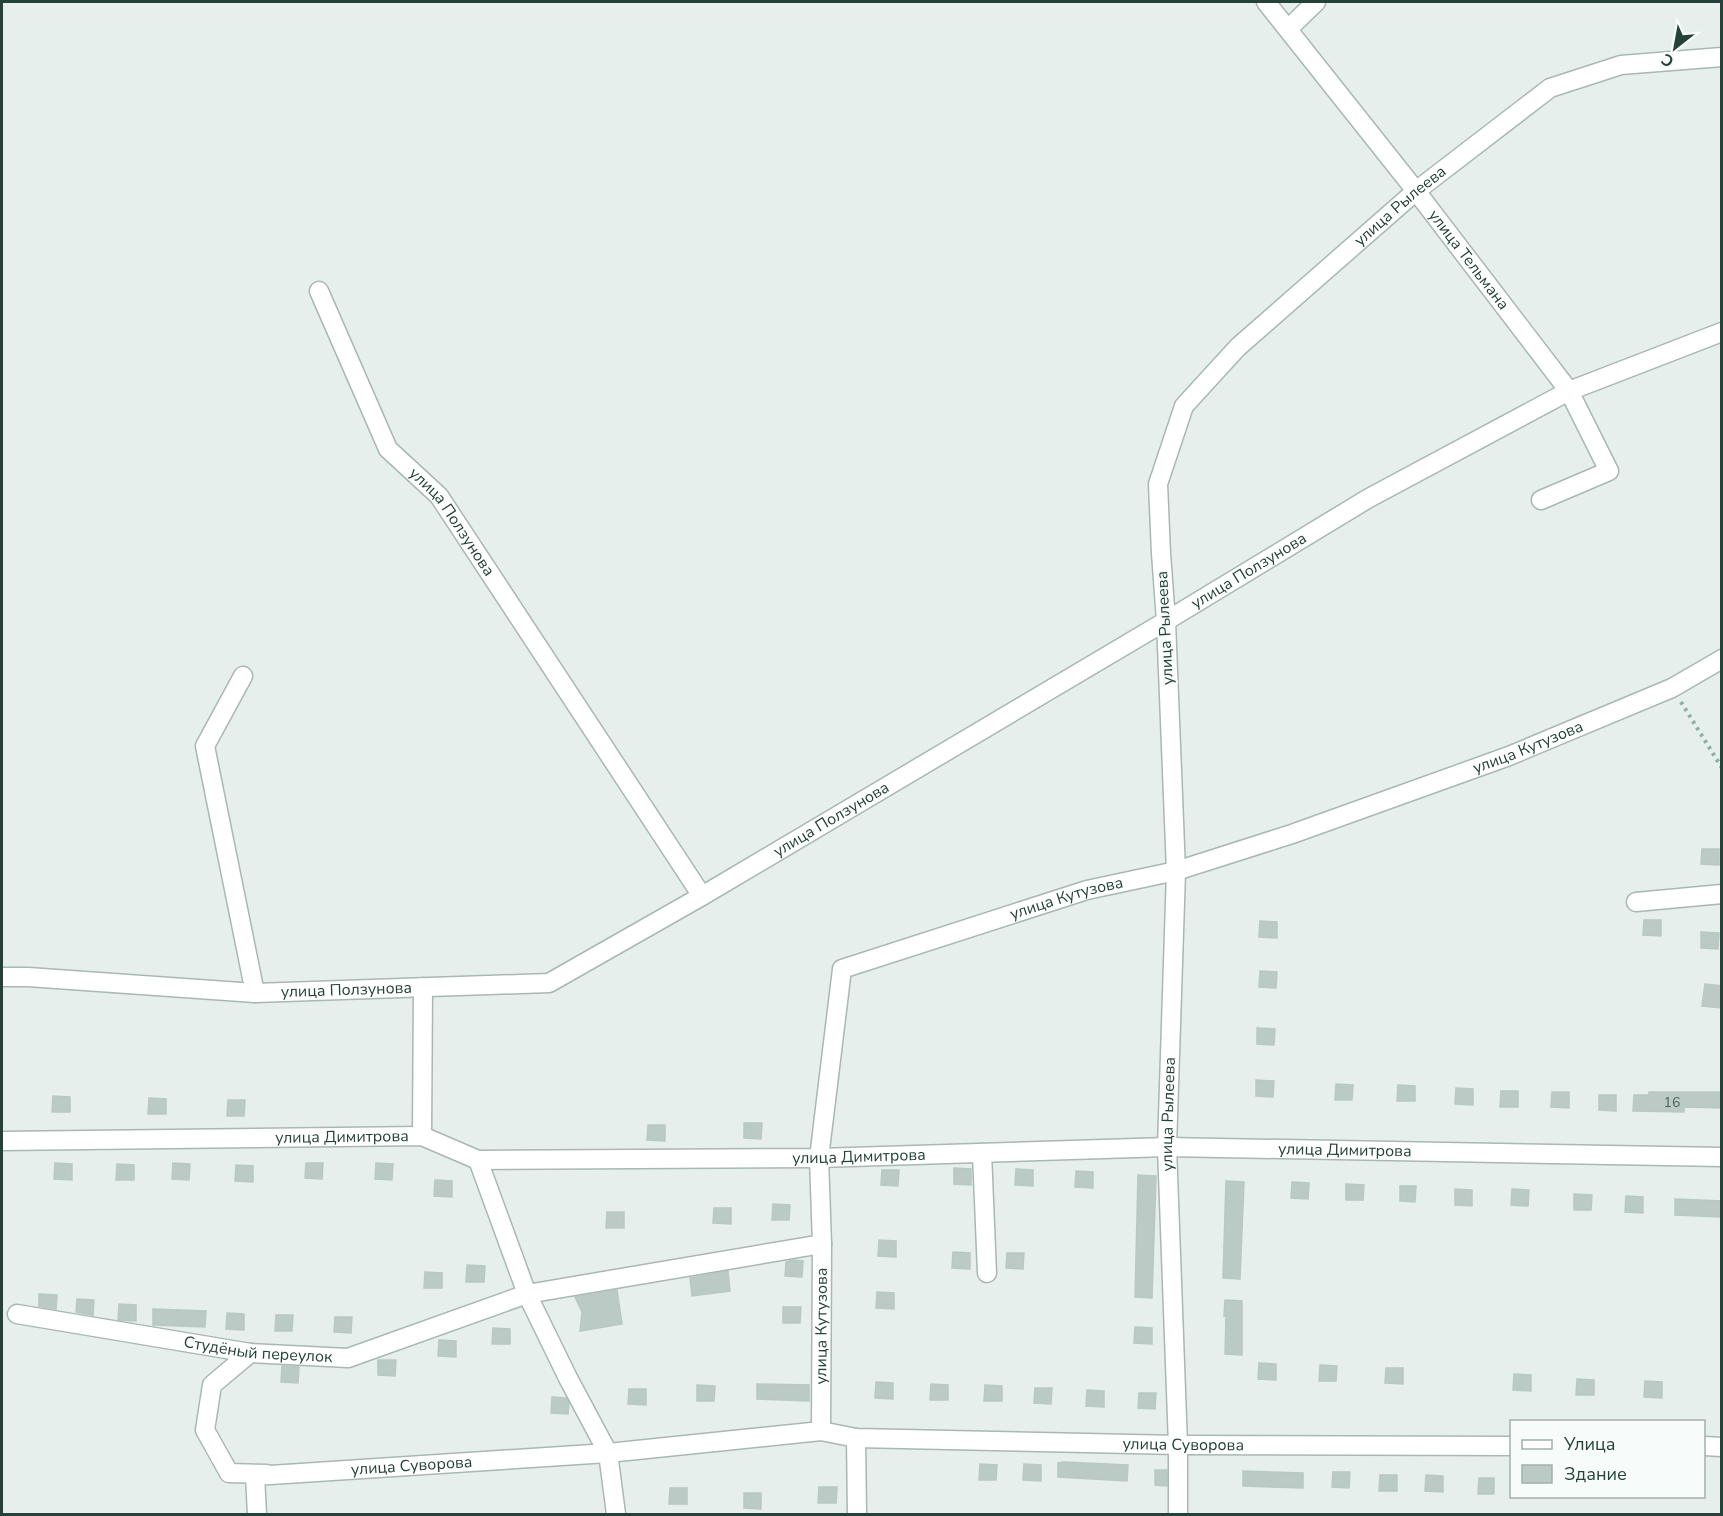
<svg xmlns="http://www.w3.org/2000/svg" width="1723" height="1516" font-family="'Nunito Sans',sans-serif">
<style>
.building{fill:#bbcac4;stroke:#b8c9c2;stroke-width:1.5}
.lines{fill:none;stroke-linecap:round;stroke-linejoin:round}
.minor-casing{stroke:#a8b8b2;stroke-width:21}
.path{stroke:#86b3a5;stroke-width:4;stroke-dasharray:3 4.5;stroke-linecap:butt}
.minor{stroke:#fff;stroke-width:18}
.labels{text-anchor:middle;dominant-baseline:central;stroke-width:4.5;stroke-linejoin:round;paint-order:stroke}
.number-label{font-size:14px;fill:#4a645c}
.street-label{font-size:16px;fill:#24423a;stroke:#f7fbf9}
</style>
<rect width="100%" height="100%" fill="#e6efeb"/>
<g class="building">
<path d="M 1702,849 L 1719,849 L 1719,865 L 1701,864 Z"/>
<path d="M 1644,920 L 1661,920 L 1661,936 L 1643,935 Z"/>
<path d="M 1260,921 L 1277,922 L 1277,938 L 1259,937 Z"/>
<path d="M 1701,932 L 1719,933 L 1718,949 L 1701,948 Z"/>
<path d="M 1260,971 L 1277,972 L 1276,988 L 1259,987 Z"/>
<path d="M 1705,984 L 1722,986 L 1722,1008 L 1702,1006 Z"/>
<path d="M 1257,1028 L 1275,1029 L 1274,1045 L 1257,1044 Z"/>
<path d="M 1256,1080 L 1274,1081 L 1273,1097 L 1256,1096 Z"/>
<path d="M 1336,1084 L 1353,1085 L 1352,1100 L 1335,1100 Z"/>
<path d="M 1398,1085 L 1415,1086 L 1415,1101 L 1397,1101 Z"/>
<path d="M 1456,1088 L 1473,1089 L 1473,1105 L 1455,1104 Z"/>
<path d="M 1501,1091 L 1518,1091 L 1518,1107 L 1500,1107 Z"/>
<path d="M 1552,1092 L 1569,1092 L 1569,1108 L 1551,1107 Z"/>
<path d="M 1649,1092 L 1722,1092 L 1722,1108 L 1684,1107 L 1684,1112 L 1633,1111 L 1634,1095 L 1649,1095 Z"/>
<path d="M 1599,1095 L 1616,1095 L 1616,1111 L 1599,1110 Z"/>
<path d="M 53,1096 L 70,1097 L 70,1112 L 52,1112 Z"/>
<path d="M 149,1098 L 166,1099 L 166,1114 L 148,1114 Z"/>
<path d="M 228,1100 L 245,1100 L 244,1116 L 227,1116 Z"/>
<path d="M 744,1123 L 762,1123 L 761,1139 L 744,1138 Z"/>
<path d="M 648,1125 L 665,1125 L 665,1141 L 647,1140 Z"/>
<path d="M 55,1163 L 72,1164 L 72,1180 L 54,1179 Z"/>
<path d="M 173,1163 L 190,1164 L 189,1180 L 172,1179 Z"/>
<path d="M 306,1163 L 323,1163 L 322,1179 L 305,1178 Z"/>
<path d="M 376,1163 L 393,1164 L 392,1180 L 375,1179 Z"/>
<path d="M 117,1164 L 134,1165 L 134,1180 L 116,1180 Z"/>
<path d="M 236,1165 L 253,1166 L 253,1182 L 235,1181 Z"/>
<path d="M 954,1168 L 971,1169 L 971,1185 L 954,1184 Z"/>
<path d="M 1016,1169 L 1033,1170 L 1033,1186 L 1015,1185 Z"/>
<path d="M 882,1170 L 899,1170 L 898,1186 L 881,1185 Z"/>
<path d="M 1076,1171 L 1093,1172 L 1093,1188 L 1075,1187 Z"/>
<path d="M 1138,1175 L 1156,1176 L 1152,1298 L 1135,1297 Z"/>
<path d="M 435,1180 L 452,1181 L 452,1197 L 434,1196 Z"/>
<path d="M 1226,1181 L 1244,1182 L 1240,1279 L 1223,1278 Z"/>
<path d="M 1292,1182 L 1309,1183 L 1308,1199 L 1291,1198 Z"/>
<path d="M 1346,1184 L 1364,1185 L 1363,1200 L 1346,1200 Z"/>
<path d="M 1400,1186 L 1416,1186 L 1415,1202 L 1400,1201 Z"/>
<path d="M 1455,1189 L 1472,1190 L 1472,1206 L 1455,1205 Z"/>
<path d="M 1512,1189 L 1529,1190 L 1528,1206 L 1511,1205 Z"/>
<path d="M 1574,1194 L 1592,1195 L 1591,1210 L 1574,1210 Z"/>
<path d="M 1626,1196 L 1643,1197 L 1643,1213 L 1625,1212 Z"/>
<path d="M 1675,1199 L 1722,1201 L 1722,1217 L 1675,1215 Z"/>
<path d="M 773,1204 L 790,1205 L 789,1220 L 772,1220 Z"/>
<path d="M 714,1208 L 731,1208 L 731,1224 L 713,1223 Z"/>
<path d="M 607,1212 L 624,1212 L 624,1228 L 606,1228 Z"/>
<path d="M 879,1240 L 896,1241 L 896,1257 L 878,1256 Z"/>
<path d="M 953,1252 L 970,1253 L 970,1269 L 952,1268 Z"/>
<path d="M 1007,1253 L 1024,1253 L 1023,1269 L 1006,1268 Z"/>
<path d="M 793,1260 L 803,1261 L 802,1277 L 785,1276 L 786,1262 Z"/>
<path d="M 467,1265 L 485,1266 L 484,1282 L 466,1282 Z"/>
<path d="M 728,1271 L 730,1291 L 692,1296 L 690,1278 Z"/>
<path d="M 425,1272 L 442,1273 L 442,1288 L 424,1288 Z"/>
<path d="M 617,1290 L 622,1324 L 580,1331 L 582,1312 L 575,1297 Z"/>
<path d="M 877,1292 L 894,1293 L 894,1309 L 876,1308 Z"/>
<path d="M 39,1294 L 57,1295 L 56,1309 L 39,1306 Z"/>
<path d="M 77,1299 L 94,1300 L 93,1315 L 76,1312 Z"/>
<path d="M 1225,1300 L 1242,1301 L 1242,1355 L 1225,1354 L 1226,1316 L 1224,1316 Z"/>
<path d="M 119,1304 L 136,1305 L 136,1321 L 118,1320 Z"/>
<path d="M 783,1307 L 801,1307 L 800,1323 L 783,1323 Z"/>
<path d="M 153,1309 L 206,1311 L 205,1327 L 153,1325 Z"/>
<path d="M 227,1313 L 244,1314 L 244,1330 L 226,1329 Z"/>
<path d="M 276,1315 L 293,1315 L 292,1331 L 275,1331 Z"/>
<path d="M 335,1317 L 352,1317 L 351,1333 L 334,1332 Z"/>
<path d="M 1135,1327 L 1152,1328 L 1152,1344 L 1134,1343 Z"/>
<path d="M 493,1328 L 510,1329 L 510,1344 L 492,1344 Z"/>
<path d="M 439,1340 L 456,1341 L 456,1357 L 438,1356 Z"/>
<path d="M 378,1360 L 396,1360 L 395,1376 L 378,1375 Z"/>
<path d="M 1259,1363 L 1276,1364 L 1276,1380 L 1258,1379 Z"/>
<path d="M 1320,1365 L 1337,1366 L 1336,1381 L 1319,1381 Z"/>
<path d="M 282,1366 L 299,1367 L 298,1383 L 281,1382 Z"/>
<path d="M 1386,1368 L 1403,1368 L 1403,1384 L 1385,1383 Z"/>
<path d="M 1514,1374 L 1531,1375 L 1531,1391 L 1513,1390 Z"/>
<path d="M 1577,1379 L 1594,1380 L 1594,1395 L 1576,1395 Z"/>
<path d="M 1645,1381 L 1662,1382 L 1662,1398 L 1644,1397 Z"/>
<path d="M 876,1382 L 893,1383 L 893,1399 L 875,1398 Z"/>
<path d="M 757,1384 L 809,1385 L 809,1401 L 757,1399 Z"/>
<path d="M 931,1384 L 948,1385 L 948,1400 L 930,1400 Z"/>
<path d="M 697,1385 L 715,1386 L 714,1401 L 697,1401 Z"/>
<path d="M 985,1385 L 1002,1386 L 1002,1401 L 984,1401 Z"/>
<path d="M 1035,1388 L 1052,1388 L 1051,1404 L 1034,1403 Z"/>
<path d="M 629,1389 L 646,1389 L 646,1405 L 628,1404 Z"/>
<path d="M 1087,1390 L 1104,1391 L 1104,1407 L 1086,1406 Z"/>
<path d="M 1139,1393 L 1156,1393 L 1155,1409 L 1138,1408 Z"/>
<path d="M 552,1397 L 566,1398 L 569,1403 L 568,1414 L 551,1413 Z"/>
<path d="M 1064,1462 L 1128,1465 L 1127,1481 L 1058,1477 L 1058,1463 Z"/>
<path d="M 980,1464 L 997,1465 L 996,1480 L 979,1480 Z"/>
<path d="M 1024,1464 L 1041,1465 L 1041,1481 L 1023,1480 Z"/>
<path d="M 1155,1470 L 1167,1470 L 1167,1486 L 1155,1485 Z"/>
<path d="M 1243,1471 L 1303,1473 L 1303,1488 L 1243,1486 Z"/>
<path d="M 1333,1472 L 1350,1472 L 1349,1488 L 1332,1487 Z"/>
<path d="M 1380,1475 L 1397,1475 L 1397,1491 L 1379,1491 Z"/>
<path d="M 1426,1475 L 1443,1476 L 1443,1492 L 1425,1491 Z"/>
<path d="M 1479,1478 L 1494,1478 L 1494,1494 L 1478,1494 Z"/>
<path d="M 819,1487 L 837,1487 L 836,1503 L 818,1503 Z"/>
<path d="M 670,1488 L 687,1488 L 687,1504 L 669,1504 Z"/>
<path d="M 744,1493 L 761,1493 L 761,1509 L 744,1508 Z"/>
</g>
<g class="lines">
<g class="minor-casing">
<g id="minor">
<path id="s1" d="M 1266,2 L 1416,191 L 1569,391 L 1609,471 L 1541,500"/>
<path d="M 1288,29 L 1316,2"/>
<path id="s2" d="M 319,291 L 388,449 L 439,496 L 702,896"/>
<path d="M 243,676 L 205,746 L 255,993"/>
<path d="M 1636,902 L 1722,894"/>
<path id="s3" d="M 2,977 L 28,977 L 255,993 L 549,983 L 702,896 L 1166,621 L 1369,498 L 1569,391 L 1722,332"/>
<path d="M 422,1136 L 423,987"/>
<path id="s4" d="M 2,1141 L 422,1136 L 478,1160 L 819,1158 L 1167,1147 L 1722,1157"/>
<path d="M 982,1153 L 987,1273"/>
<path d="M 478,1160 L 527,1294 L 822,1244"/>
<path id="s5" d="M 17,1314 L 250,1353 L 348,1358 L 527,1294 L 568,1378 L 608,1453 L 616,1514"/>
<path d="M 250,1353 L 212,1385 L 205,1430 L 229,1473 L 267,1474"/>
<path id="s6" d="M 821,1431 L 822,1244 L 819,1158 L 842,969 L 1087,890 L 1176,871 L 1292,834 L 1509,756 L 1672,688 L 1722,659"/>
<path d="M 856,1438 L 857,1514"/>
<path d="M 1704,1446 L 1722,1447"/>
<path id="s7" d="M 257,1514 L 255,1476 L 608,1453 L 821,1431 L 856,1438 L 1178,1445 L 1512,1446"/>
<path id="s8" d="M 1178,1514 L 1178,1445 L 1167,1147 L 1176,871 L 1166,621 L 1161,553 L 1158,484 L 1184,406 L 1238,347 L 1416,191 L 1550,88 L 1621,65 L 1722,57"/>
</g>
</g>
<path class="path" d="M 1681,702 L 1722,768"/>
<use href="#minor" class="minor"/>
</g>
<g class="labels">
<g class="number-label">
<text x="1672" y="1102">16</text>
</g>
<g class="street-label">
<text stroke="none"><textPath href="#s8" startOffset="1408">улица Рылеева</textPath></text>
<text stroke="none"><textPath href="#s1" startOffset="328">улица Тельмана</textPath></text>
<text stroke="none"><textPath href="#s2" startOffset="270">улица Ползунова</textPath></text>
<text stroke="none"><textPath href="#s3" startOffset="1360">улица Ползунова</textPath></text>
<text transform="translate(1165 628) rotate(-93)">улица Рылеева</text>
<text stroke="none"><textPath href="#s6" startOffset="1185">улица Кутузова</textPath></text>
<text stroke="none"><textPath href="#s3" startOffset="874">улица Ползунова</textPath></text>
<text stroke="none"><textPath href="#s6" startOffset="699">улица Кутузова</textPath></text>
<text stroke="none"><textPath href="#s3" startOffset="345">улица Ползунова</textPath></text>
<text stroke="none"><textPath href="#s8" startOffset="400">улица Рылеева</textPath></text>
<text stroke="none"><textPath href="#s4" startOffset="340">улица Димитрова</textPath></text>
<text stroke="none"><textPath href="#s4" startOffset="1348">улица Димитрова</textPath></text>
<text stroke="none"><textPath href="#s4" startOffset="862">улица Димитрова</textPath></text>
<text stroke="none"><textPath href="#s6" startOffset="105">улица Кутузова</textPath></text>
<text stroke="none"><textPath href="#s5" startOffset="244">Студёный переулок</textPath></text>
<text stroke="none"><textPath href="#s7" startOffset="969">улица Суворова</textPath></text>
<text stroke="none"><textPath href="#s7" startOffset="195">улица Суворова</textPath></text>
</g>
</g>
<rect width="1723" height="1516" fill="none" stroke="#24423a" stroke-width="6"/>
<rect x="1510" y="1420" width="195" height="78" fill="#f7fbf9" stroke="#a3b1ad" stroke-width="1.5"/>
<rect x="1522" y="1440" width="30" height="9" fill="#ffffff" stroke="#a3b1ad" stroke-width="1.5"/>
<text x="1564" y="1450" font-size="18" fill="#24423a">Улица</text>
<rect x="1522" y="1465" width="30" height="18" fill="#bbcac4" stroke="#a3b1ad" stroke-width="1.5"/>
<text x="1564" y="1480" font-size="18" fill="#24423a">Здание</text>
<g transform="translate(1675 48) rotate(211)" stroke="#f7fbf9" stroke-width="4.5" paint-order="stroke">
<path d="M0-4.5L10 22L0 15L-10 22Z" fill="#24423a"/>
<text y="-9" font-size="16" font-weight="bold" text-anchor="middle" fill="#24423a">С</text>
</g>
</svg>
